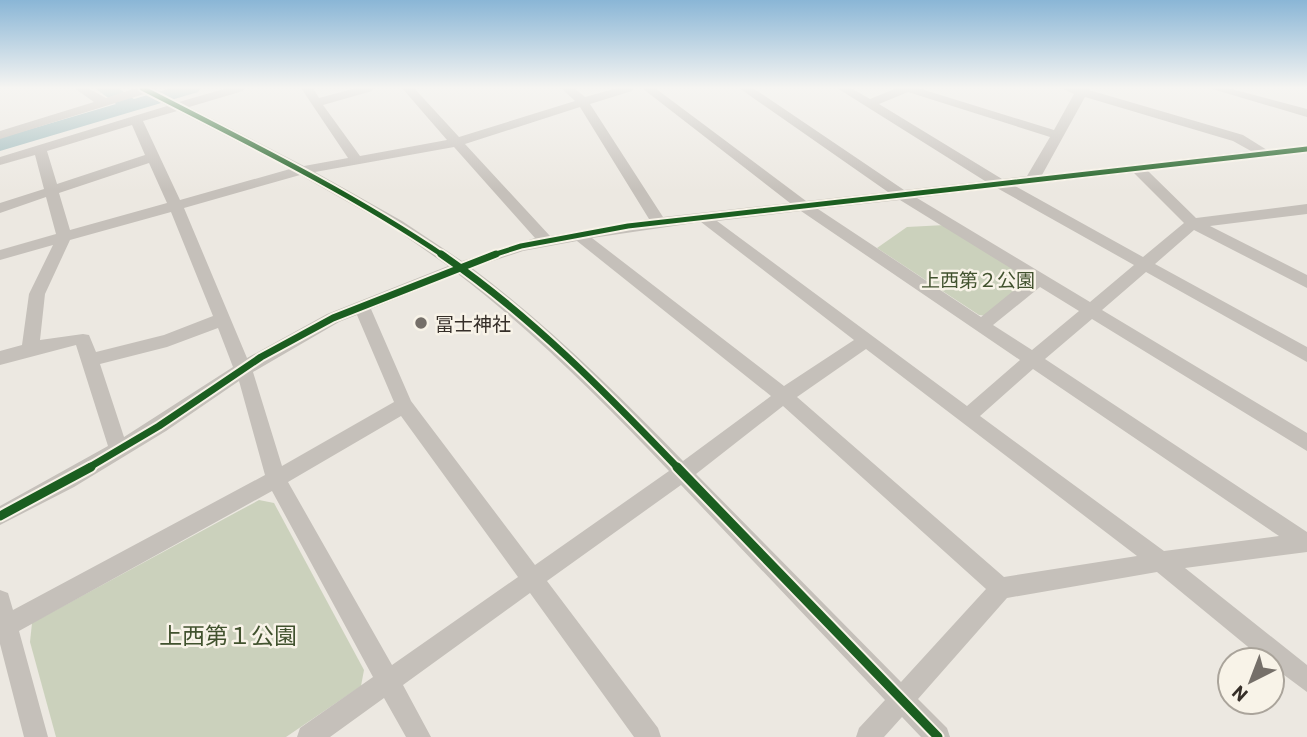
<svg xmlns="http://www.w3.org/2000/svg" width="1307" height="737" font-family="Barlow,'Noto Sans JP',sans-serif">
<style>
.green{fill:#cbd1bc}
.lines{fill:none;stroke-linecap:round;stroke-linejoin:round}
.river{fill:#9ebabc;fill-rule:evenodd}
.minor{fill:#c5c0ba;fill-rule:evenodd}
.cycleway-far2-casing{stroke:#f8f3e8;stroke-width:9}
.cycleway-far1-casing{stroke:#f8f3e8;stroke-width:11}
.cycleway-casing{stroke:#f8f3e8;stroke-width:13}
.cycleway-far2{stroke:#1b5e20;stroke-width:5}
.cycleway-far1{stroke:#1b5e20;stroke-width:7}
.cycleway{stroke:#1b5e20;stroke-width:9}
.poi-dot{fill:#756f69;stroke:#f8f3e8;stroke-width:2.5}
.labels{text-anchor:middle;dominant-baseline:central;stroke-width:5;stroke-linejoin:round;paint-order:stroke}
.park-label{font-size:19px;fill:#41522e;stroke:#f8f3e8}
.poi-label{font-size:19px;fill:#352e28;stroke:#f8f3e8;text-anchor:start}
.near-park-label{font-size:23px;fill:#41522e;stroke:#f8f3e8}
</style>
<rect width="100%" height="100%" fill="#ece8e1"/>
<g class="green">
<path d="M 945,225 L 1033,279 L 988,316 L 979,315 L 877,248 L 907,227 Z"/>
<path d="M 259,500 L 274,503 L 364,670 L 361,686 L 286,737 L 56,737 L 30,642 L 32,623 Z"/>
</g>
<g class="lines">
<path class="river" d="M 95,88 L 118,88 L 134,99 L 171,88 L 201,88 L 198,92 L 0,151 L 0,138 L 116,104 Z"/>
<g class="minor">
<path d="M 74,88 L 88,88 L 106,98 L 136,88 L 157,88 L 156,90 L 179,102 L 227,88 L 245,88 L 243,91 L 189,107 L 304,166 L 348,158 L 301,88 L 313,88 L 319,98 L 356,88 L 374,88 L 372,91 L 323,105 L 360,156 L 447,140 L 402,88 L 414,88 L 459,137 L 575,101 L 561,88 L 574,88 L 585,97 L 617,88 L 634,88 L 632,91 L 590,104 L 663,217 L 790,203 L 642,88 L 655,88 L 806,201 L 888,192 L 739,88 L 753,88 L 904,190 L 985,181 L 837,88 L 851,88 L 870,99 L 897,88 L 918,88 L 1054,130 L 1074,94 L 1061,88 L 1090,88 L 1089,90 L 1243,135 L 1267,150 L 1307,145 L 1307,153 L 1148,171 L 1196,218 L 1307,204 L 1307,214 L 1210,226 L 1307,275 L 1307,288 L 1194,230 L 1155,264 L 1307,347 L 1307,362 L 1146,272 L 1102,310 L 1307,433 L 1307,451 L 1092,319 L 1045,359 L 1307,532 L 1307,552 L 1185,568 L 1307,665 L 1307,692 L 1272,666 L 1272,660 L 1264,660 L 1157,572 L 1007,598 L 918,699 L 947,728 L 950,737 L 921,737 L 902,717 L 884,737 L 856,737 L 859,728 L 885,700 L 681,485 L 547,581 L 658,728 L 661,737 L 634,737 L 530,593 L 403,685 L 431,737 L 406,737 L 384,698 L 330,737 L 297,737 L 300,728 L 373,677 L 272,491 L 19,631 L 48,737 L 24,737 L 0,644 L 0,590 L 8,593 L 13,610 L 265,475 L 239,381 L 166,431 L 74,487 L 0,525 L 0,506 L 108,446 L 76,345 L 0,365 L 0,351 L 22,345 L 29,294 L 53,245 L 0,260 L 0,250 L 56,234 L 46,197 L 0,213 L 0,203 L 44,189 L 35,155 L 0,165 L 0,157 L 167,106 L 144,94 L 0,139 L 0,131 L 94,102 ZM 908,92 L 1050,137 L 1027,176 L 1002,179 L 879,104 ZM 1085,97 L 1233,141 L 1251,151 L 1042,175 ZM 580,107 L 649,219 L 550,236 L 465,144 ZM 177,111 L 290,169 L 180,200 L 143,121 ZM 132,125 L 145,155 L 57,184 L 47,151 ZM 454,147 L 535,238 L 462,261 L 402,221 L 315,172 ZM 149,163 L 167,203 L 70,230 L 59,193 ZM 1134,173 L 1184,223 L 1143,257 L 1015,186 ZM 300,175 L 392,227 L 448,266 L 327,314 L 247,358 L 184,208 ZM 997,188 L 1134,265 L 1090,302 L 917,198 ZM 900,200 L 1028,279 L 981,317 L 818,209 ZM 801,211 L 1020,360 L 967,406 L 717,221 ZM 171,212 L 213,316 L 164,335 L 96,352 L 89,335 L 83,334 L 40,340 L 45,294 L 70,240 ZM 701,222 L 854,340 L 784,386 L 592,238 ZM 577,241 L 771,396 L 683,461 C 616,392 549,326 472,268 L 523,251 ZM 458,274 C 535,333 602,401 669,471 L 535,565 L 411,401 L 371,309 ZM 1040,287 L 1079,311 L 1032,350 L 993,325 ZM 357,315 L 394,402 L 282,466 L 253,372 L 339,322 ZM 218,328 L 233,367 L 124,437 L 100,364 L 167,347 ZM 866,349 L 1137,556 L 1004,577 L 797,397 ZM 1033,369 L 1279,536 L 1164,551 L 980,416 ZM 783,406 L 986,589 L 901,682 L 696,474 ZM 401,416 L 518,577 L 392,665 L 288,482 Z"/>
<path d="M 1209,88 L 1228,88 L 1307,109 L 1307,117 Z"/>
</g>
<g class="cycleway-far2-casing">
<g id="cycleway-far2">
<path d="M 142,88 C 245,141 348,191 444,256"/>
<path d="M 490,256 L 521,246 L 628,226 L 1307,149"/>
</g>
</g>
<g class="cycleway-far1-casing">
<g id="cycleway-far1">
<path d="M 441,254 C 530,315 604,391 678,468"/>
<path d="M 88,468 L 159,426 L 261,357 L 333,318 L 496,254"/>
</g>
</g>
<g class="cycleway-casing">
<g id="cycleway">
<path d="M 677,467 L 938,737"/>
<path d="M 0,516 L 91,467"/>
</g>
</g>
<use href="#cycleway-far2" class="cycleway-far2"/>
<use href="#cycleway-far1" class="cycleway-far1"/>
<use href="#cycleway" class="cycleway"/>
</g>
<linearGradient id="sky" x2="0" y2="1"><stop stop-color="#8ab6d6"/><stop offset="0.46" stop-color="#f6f5f2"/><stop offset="1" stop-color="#f6f5f2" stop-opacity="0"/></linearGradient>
<rect width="1307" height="191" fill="url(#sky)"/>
<circle class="poi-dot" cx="421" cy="323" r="7"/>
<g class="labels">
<g class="park-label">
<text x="978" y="279">上西第２公園</text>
</g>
<g class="poi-label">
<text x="435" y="323">冨士神社</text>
</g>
<g class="near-park-label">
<text x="228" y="635">上西第１公園</text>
</g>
</g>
<g transform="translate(1251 681) rotate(222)"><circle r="33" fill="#f8f3e8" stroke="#aaa49b" stroke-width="2"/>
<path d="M0-5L12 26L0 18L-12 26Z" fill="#756f69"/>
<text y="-10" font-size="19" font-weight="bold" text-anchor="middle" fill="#352e28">N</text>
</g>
</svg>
